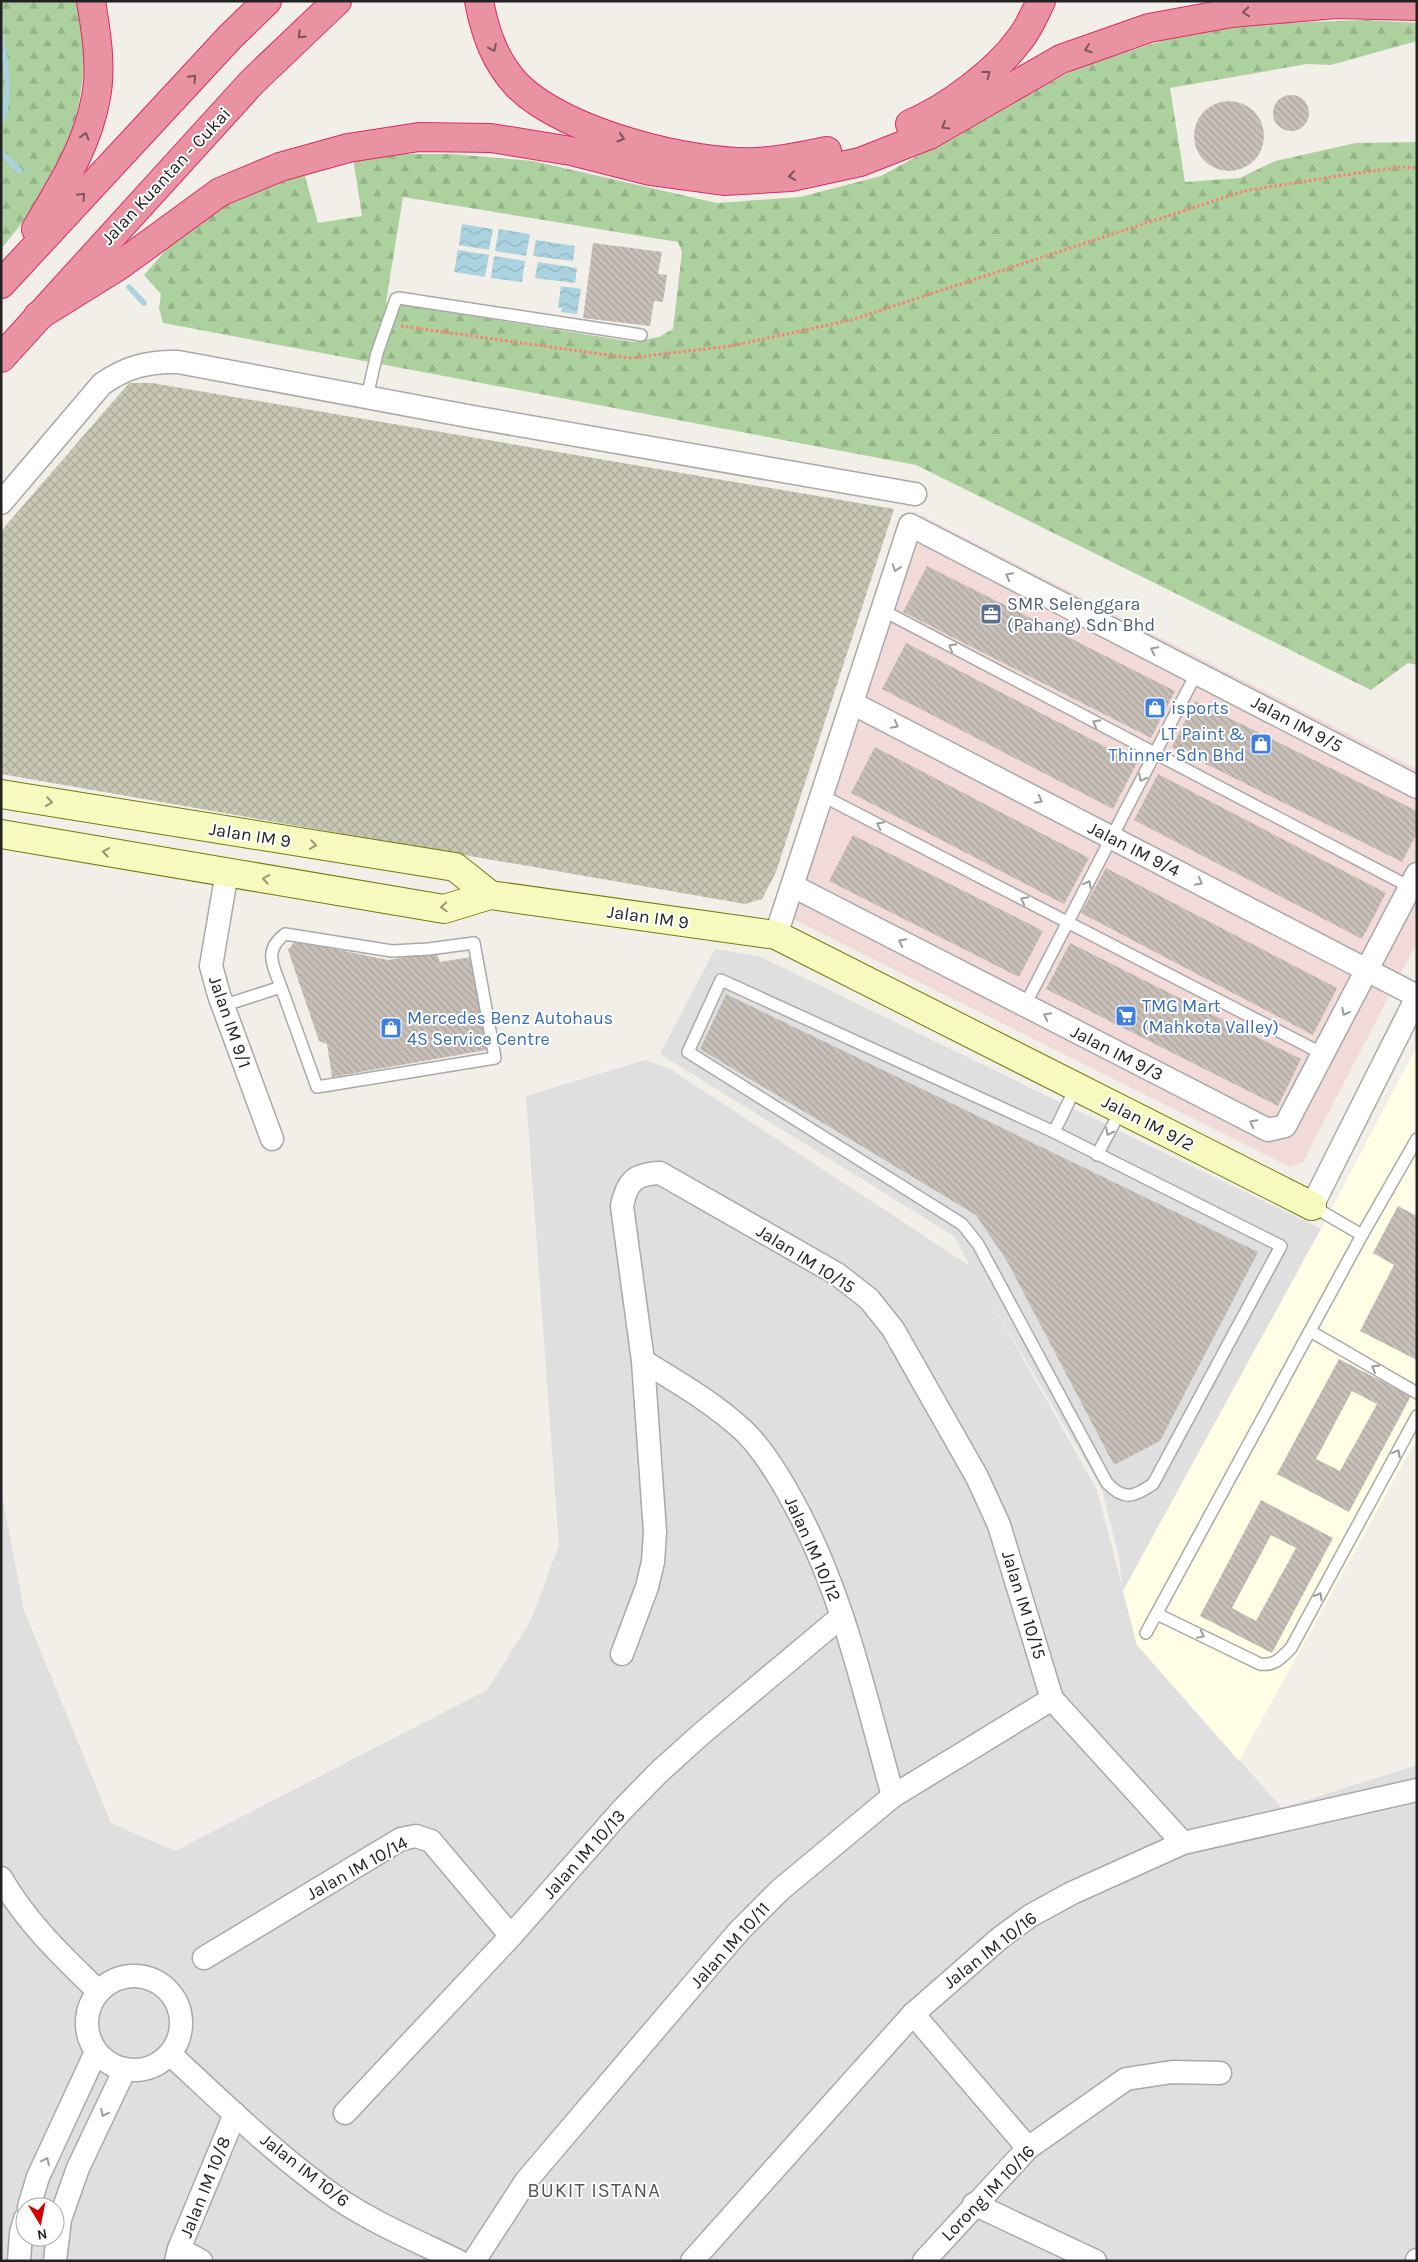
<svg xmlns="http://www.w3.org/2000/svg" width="1418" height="2262" font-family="Karla,sans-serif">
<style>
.residential{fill:#e0dfdf;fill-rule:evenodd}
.commercial{fill:#f2dad9}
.education{fill:#ffffe5}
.construction{fill:url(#construction-cross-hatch)}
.forest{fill:url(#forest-firs);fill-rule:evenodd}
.water{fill:url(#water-waves)}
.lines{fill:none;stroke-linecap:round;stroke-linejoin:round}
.stream{stroke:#aad3df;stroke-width:5.5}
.building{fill:url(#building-back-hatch);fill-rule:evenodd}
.lane-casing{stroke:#a9a9a9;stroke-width:14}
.street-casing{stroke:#a9a9a9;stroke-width:25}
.secondary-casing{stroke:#707d05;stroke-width:30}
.highway-casing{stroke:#dc2a67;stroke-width:30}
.path{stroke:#fa8072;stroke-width:3;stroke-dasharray:2.5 2.5;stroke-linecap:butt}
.lane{stroke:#fff;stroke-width:11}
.street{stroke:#fff;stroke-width:22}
.secondary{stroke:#f7fabf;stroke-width:28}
.highway{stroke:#e892a2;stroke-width:28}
.oneway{stroke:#7b545c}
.oneway2{stroke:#9c9c9c}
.oneway3{stroke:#979978}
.labels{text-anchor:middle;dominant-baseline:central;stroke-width:4;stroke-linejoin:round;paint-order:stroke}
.street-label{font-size:18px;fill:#222;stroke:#fff}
.service-label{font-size:18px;fill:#4e5e75;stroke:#fff;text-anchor:start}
.shop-label{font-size:18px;fill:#366cbe;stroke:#fff;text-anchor:start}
.quarter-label{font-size:20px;letter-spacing:1px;fill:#555;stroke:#fff}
</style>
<defs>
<pattern id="construction-cross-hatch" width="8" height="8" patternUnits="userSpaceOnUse" patternTransform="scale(1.25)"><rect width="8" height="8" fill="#c7c7b4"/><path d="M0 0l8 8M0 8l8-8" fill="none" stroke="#abab9a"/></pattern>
<pattern id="forest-firs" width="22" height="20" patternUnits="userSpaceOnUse" patternTransform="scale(1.25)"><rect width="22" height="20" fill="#add19e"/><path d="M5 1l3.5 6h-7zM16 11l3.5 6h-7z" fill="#95b388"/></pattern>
<pattern id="water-waves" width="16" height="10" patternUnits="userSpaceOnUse" patternTransform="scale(1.25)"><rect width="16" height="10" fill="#aad3df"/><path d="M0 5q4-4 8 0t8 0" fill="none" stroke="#92b5bf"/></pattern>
<pattern id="building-back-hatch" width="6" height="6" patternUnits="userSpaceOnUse" patternTransform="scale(1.25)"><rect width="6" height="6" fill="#c7bfb8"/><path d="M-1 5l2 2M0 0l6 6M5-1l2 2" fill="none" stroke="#aba49e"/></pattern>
</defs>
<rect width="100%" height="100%" fill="#f2efe9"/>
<path class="residential" d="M 715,949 L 759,956 L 1321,1229 L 1123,1591 L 1137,1645 L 1282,1808 L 1417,1765 L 1417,2261 L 1,2261 L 1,1490 L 24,1610 L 111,1823 L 175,1851 L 487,1690 L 531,1620 L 559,1545 L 526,1096 L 645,1060 L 670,1069 L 970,1266 L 954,1236 L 660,1054 ZM 989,1298 L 1102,1489 L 1119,1557 L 1122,1586 L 1097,1490 ZM 25,2207 L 55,2207 L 55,2237 L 25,2237 Z"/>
<path class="commercial" d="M 923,516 L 1417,769 L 1417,942 L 1303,1162 L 1290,1167 L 787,916 L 899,517 Z"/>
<path class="education" d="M 1417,1046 L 1417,1438 L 1239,1761 L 1137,1645 L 1123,1591 L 1321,1229 Z"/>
<path class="construction" d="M 129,383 L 152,383 L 894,509 L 776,872 L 762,899 L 745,904 L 1,774 L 1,531 Z"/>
<g class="forest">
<path d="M 1,1 L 79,1 C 81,13 83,24 84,36 C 87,68 77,127 64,157 C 48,191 25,220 1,249 Z"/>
<path d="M 1365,20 L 1417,23 L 1417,41 L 1331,65 L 1307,64 L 1170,88 L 1185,182 L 1240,178 L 1275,161 L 1356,143 L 1417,142 L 1417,665 L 1408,663 L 1371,690 L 916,465 L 163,323 L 159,308 L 161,294 L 144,275 L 180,234 L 227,200 L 303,169 L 318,223 L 362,216 L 353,158 L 383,154 L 453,154 L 533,161 L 717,203 L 800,197 L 881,176 L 1077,68 L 1186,33 L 1232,25 ZM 403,197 L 678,242 L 682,252 L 673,329 L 659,337 L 633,342 L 386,302 Z"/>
</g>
<g class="water">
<path d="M 462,224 L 493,229 L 489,250 L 459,245 Z"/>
<path d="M 499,229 L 530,234 L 526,256 L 495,251 Z"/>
<path d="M 536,240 L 575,246 L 573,261 L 533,256 Z"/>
<path d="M 458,250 L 489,255 L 485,277 L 454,272 Z"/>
<path d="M 494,256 L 525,261 L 522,282 L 491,278 Z"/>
<path d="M 538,262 L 577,268 L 575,283 L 535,278 Z"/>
<path d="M 561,286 L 581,289 L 577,314 L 561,312 L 562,308 L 558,307 Z"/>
</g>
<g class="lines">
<g class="stream">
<path d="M 1,35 C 6,65 12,93 1,123"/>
<path d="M 1,152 L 20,171"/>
<path d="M 129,287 L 144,303"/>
</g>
</g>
<g class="building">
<circle cx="1291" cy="113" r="18"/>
<circle cx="1229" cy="136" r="35"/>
<path d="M 593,243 L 662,252 L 658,274 L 667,275 L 663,302 L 654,301 L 650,326 L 583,318 Z"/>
<path d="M 927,566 L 1175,691 L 1151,738 L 903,612 Z"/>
<path d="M 906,643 L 1137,763 L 1113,809 L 882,689 Z"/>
<path d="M 1195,701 L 1417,811 L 1417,833 L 1402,862 L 1172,747 Z"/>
<path d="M 875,747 L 1089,858 L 1064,904 L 851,793 Z"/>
<path d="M 1158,774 L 1386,893 L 1362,939 L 1134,820 Z"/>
<path d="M 853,835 L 1043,931 L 1019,977 L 829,881 Z"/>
<path d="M 1106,868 L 1337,988 L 1313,1035 L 1081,913 Z"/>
<path d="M 295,941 L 388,960 L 436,952 L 440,962 L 471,957 L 487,1050 L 332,1077 L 327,1044 L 319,1041 L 288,950 Z"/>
<path d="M 1070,943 L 1301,1059 L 1278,1106 L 1046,989 Z"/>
<path d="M 726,994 L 1258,1252 L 1160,1441 L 1114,1465 L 1007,1261 L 976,1215 L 700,1049 Z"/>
<path d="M 1398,1206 L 1417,1216 L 1417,1360 L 1360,1331 L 1394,1265 L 1373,1253 Z"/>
<path d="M 1339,1359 L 1411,1396 L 1349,1512 L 1277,1474 ZM 1352,1391 L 1377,1404 L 1340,1471 L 1316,1459 Z"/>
<path d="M 1261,1500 L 1333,1538 L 1272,1653 L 1200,1616 ZM 1271,1535 L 1296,1548 L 1256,1621 L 1232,1608 Z"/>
</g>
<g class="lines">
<g class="lane-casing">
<g id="lane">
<path d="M 367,397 L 377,353 L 396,299 L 399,298 L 641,335"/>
<path d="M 882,610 L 1410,887"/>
<path d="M 821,795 L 1323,1054"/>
<path d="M 721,980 L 1054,1132 L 1281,1246 L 1153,1484 C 1134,1497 1124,1501 1107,1483 L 978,1244 L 962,1224 L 688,1052 Z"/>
<path d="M 1025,1005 L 1197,672"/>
<path d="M 222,1006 L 281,987 C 273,965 263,951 285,934 L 392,951 L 429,949 L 474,943 L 495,1058 L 317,1087 L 281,987"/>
<path d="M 1054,1132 L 1076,1087"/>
<path d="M 1097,1155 L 1121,1110"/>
<path d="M 1312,1206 L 1362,1235"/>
<path d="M 1310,1331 L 1417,1393"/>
<path d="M 1157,1614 L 1260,1664 C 1275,1666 1281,1658 1291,1648 L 1417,1416"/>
<path d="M 1146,1633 L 1362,1235 L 1417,1139"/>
</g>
</g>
<g class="street-casing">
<g id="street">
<path d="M 1,503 L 102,384 C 126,367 149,361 178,362 L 473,417 L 915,494"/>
<path d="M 852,703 L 1417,996"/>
<path d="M 227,872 L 211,966 L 219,995 L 272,1139"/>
<path d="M 793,886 L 1268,1130 L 1285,1126 L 1417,874"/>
<path d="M 776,935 L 910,525 L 1417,787"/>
<path d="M 1312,1206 L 1417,997"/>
<path d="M 643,1361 C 679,1383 714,1403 745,1432 C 764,1451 779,1476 792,1500 C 843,1591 865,1696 893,1796"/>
<path d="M 622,1654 L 647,1587 L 653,1562 L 655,1532 L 643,1361 L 622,1206 C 627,1182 634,1174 660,1173 L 837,1274 L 869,1299 L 893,1329 L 977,1477 L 999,1525 L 1052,1699 L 1183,1843"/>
<path d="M 1,1878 C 26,1922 62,1956 98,1991"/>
<path d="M 204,1958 L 401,1839 L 416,1836 L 431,1841 L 511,1936"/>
<circle cx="134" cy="2023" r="47"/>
<path d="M 913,2014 L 1028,2148"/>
<path d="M 170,2054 C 224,2104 277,2156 337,2198 C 374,2223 417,2241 458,2261"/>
<path d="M 345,2113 L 511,1936 L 621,1811 L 658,1773 L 700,1735 L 842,1616"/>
<path d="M 974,2204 L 1095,2261"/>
<path d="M 29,2207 L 38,2177 L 96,2052"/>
<path d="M 179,2249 L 201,2261"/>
<path d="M 19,2261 L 21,2233 L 25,2219"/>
<path d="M 55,2261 L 60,2219 L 78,2168 L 125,2069"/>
<path d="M 176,2261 L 179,2249 L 235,2114"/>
<path d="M 474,2261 L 526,2181 L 709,1966 L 740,1930 L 780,1890 L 893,1796 L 1052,1699"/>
<path d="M 692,2261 L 913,2014 L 1000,1938 L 1030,1916 L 1072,1893 L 1183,1843 L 1417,1790"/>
<path d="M 924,2261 L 1028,2148 L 1126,2079 L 1172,2072 L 1220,2073"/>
<path d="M 1417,2261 L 1417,2260"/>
</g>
</g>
<g class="secondary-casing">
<g id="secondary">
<path d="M 1,794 L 455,867 L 490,895"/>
<path d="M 1,834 L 444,909 L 490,895 L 776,935 L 1312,1206"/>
</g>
</g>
<g class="highway-casing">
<g id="highway">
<path d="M 479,1 C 485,33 495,62 518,86 C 564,132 691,165 756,162 C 779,161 804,156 827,151"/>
<path d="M 910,124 C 948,108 996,72 1020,39 C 1029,28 1035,13 1041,1"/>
<path d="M 36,229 C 60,188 88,145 96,97 C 102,67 96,31 91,1"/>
<path d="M 1,284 L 230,37 L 267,1"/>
<path d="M 38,316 L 120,265 L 220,192 L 280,167 L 348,148 L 419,137 L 491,138 L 571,151 L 650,171 L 724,181 L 791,177 L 860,162 L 929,135 L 1061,59 L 1149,28 L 1231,13 L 1336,4 L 1417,6"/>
<path d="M 1,358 L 252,82 L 337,1"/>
</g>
</g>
<path class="path" d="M 401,326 L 629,358 L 731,346 L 851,320 L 1244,191 L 1351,174 L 1401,167 L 1417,168"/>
<use href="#lane" class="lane"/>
<use href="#street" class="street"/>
<use href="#secondary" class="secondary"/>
<use href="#highway" class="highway"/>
</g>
<defs><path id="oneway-chevron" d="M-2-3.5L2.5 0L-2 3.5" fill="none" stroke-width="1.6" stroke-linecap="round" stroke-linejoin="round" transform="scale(1.25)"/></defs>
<g class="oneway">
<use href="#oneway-chevron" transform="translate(1246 12) rotate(175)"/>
<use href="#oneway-chevron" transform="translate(301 35) rotate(136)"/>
<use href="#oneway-chevron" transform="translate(493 48) rotate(65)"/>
<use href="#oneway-chevron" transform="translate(1088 49) rotate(161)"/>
<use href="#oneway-chevron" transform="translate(987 74) rotate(-37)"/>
<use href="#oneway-chevron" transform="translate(193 78) rotate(-47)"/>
<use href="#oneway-chevron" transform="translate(945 126) rotate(150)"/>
<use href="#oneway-chevron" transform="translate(85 136) rotate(-73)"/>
<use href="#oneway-chevron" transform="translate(621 138) rotate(17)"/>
<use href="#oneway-chevron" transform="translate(792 176) rotate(172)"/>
<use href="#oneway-chevron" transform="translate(82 196) rotate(-47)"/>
</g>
<g class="oneway2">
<use href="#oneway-chevron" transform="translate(896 568) rotate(109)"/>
<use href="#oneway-chevron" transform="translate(1009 576) rotate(-153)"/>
<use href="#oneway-chevron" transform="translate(952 647) rotate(-152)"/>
<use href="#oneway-chevron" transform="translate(1154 650) rotate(-153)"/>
<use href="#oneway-chevron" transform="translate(1096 723) rotate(-152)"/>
<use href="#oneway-chevron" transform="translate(895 725) rotate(27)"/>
<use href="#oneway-chevron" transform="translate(1142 778) rotate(117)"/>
<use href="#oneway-chevron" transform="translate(1039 800) rotate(27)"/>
<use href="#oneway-chevron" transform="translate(880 825) rotate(-153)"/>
<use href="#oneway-chevron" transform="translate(1199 882) rotate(27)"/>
<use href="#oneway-chevron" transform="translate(1088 884) rotate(-62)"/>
<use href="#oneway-chevron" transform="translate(1024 900) rotate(-153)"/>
<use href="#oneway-chevron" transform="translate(902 942) rotate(-153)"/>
<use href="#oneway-chevron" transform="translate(1345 1012) rotate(118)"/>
<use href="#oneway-chevron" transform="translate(1047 1016) rotate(-153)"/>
<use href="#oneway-chevron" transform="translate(1253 1123) rotate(-153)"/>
<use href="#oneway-chevron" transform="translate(1109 1132) rotate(117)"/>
<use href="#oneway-chevron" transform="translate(1375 1368) rotate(-150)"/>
<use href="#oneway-chevron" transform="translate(1397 1453) rotate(-61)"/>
<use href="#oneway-chevron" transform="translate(1319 1596) rotate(-62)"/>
<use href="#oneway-chevron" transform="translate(1201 1635) rotate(26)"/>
<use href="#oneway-chevron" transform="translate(104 2113) rotate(116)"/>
<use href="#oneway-chevron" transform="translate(46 2161) rotate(-65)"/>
</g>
<g class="oneway3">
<use href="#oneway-chevron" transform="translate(49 802) rotate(9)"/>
<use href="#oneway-chevron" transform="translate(313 845) rotate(9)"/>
<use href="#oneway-chevron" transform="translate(106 852) rotate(-170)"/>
<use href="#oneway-chevron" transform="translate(266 879) rotate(-170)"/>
<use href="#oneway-chevron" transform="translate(444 907) rotate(177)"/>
</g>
<defs>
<g id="office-square" transform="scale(1.125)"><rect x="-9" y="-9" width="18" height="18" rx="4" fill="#5c6f8a" stroke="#fff"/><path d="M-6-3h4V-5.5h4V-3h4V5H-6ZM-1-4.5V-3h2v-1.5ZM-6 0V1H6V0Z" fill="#fff"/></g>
<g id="shop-square" transform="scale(1.125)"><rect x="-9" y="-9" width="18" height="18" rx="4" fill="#3f7fe0" stroke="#fff"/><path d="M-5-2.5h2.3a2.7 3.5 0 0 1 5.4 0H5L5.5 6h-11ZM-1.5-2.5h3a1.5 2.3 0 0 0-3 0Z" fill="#fff"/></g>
<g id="supermarket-square" transform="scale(1.125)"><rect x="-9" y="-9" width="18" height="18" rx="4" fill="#3f7fe0" stroke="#fff"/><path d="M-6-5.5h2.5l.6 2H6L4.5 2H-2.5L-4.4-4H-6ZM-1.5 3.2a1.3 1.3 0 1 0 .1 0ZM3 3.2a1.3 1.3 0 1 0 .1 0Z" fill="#fff"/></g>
</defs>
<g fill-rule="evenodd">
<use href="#office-square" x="991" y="614"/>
<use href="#shop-square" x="1155" y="708"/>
<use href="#shop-square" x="1261" y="744"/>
<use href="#supermarket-square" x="1126" y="1016"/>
<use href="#shop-square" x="391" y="1028"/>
</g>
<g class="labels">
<g class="street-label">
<text transform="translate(166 176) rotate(-47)">Jalan Kuantan - Cukai</text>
<text transform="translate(1297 724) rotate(28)">Jalan IM 9/5</text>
<text transform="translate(250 835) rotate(9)">Jalan IM 9</text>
<text transform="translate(1134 849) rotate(27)">Jalan IM 9/4</text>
<text transform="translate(648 917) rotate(8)">Jalan IM 9</text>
<text transform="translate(230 1022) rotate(71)">Jalan IM 9/1</text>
<text transform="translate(1117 1053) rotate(27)">Jalan IM 9/3</text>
<text transform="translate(1148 1123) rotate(27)">Jalan IM 9/2</text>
<text transform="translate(806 1259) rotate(32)">Jalan IM 10/15</text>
<text transform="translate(813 1549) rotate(66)">Jalan IM 10/12</text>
<text transform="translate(1024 1605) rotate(73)">Jalan IM 10/15</text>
<text transform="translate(584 1854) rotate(-48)">Jalan IM 10/13</text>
<text transform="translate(357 1868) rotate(-29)">Jalan IM 10/14</text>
<text transform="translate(730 1945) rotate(-48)">Jalan IM 10/11</text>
<text transform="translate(990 1950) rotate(-38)">Jalan IM 10/16</text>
<text transform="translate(305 2170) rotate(38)">Jalan IM 10/6</text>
<text transform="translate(205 2187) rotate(-68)">Jalan IM 10/8</text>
<text transform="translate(988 2193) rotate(-46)">Lorong IM 10/16</text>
</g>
<g class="service-label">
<text x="1007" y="604">SMR Selenggara<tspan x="1007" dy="21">(Pahang) Sdn Bhd</tspan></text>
</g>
<g class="shop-label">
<text x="1171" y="708">isports</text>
<text x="1245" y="734" text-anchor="end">LT Paint &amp;<tspan x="1245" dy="21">Thinner Sdn Bhd</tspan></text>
<text x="1142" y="1006">TMG Mart<tspan x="1142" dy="21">(Mahkota Valley)</tspan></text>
<text x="407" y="1018">Mercedes Benz Autohaus<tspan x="407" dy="21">4S Service Centre</tspan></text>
</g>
<g class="quarter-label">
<text x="594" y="2190">BUKIT ISTANA</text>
</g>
</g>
<rect width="1418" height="2262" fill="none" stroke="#222222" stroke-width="5"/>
<g transform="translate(40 2222) rotate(170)"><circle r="24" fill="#ffffff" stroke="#a7a7a7"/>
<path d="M0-4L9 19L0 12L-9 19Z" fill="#d40000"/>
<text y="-8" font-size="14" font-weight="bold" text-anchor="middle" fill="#222222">N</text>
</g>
</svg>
